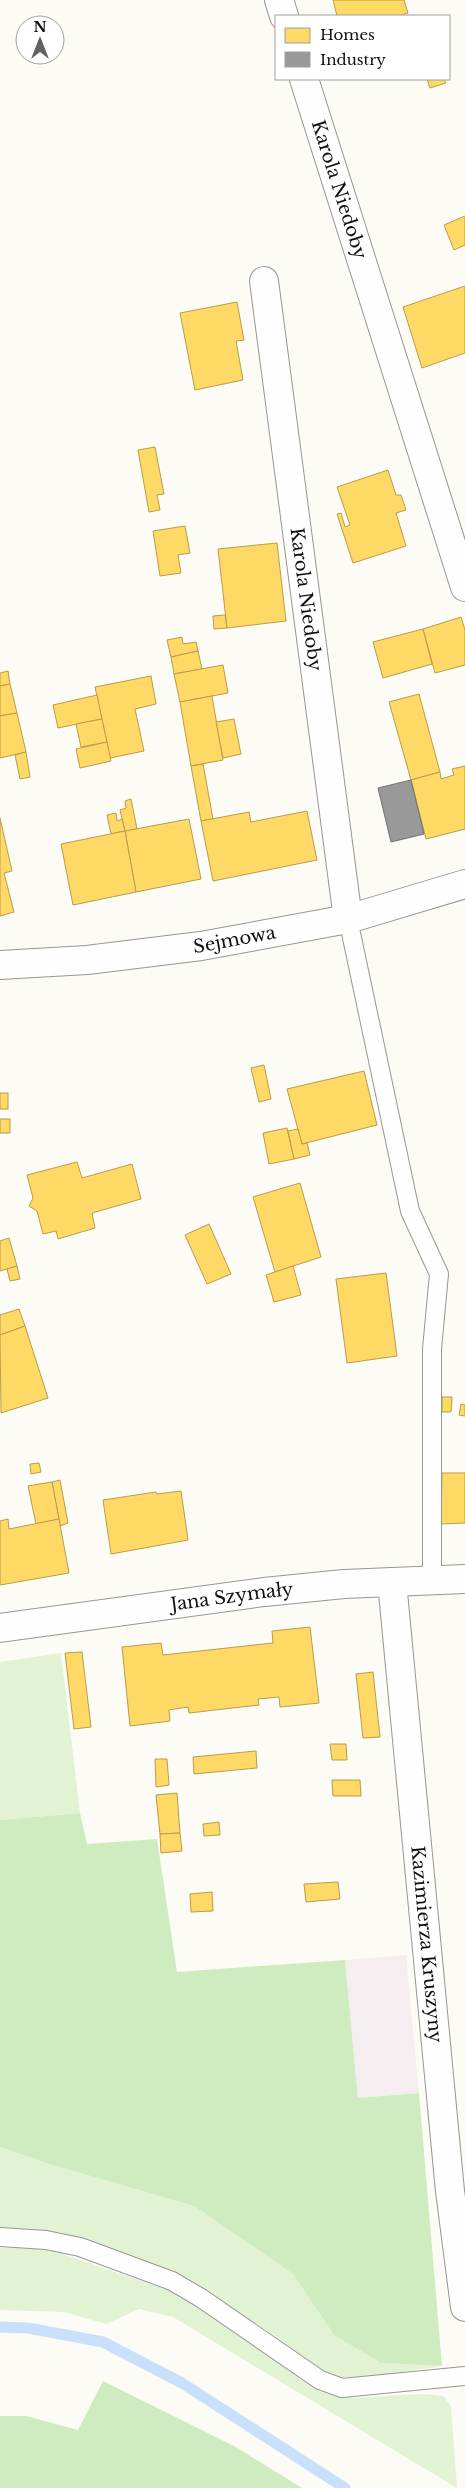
<svg xmlns="http://www.w3.org/2000/svg" width="465" height="2488" font-family="'Libre Baskerville',serif">
<style>
.industrial{fill:#f4eef1}
.green{fill:#e1f3d3}
.forest{fill:#cfecc0}
.homes{fill:#ffd966;stroke:#b79d4c}
.industry{fill:#999;stroke:#707070}
.lines{fill:none;stroke-linecap:round;stroke-linejoin:round}
.stream{stroke:#c8e0f9;stroke-width:11}
.lane-casing{stroke:#969693;stroke-width:20}
.street-casing{stroke:#969693;stroke-width:30}
.lane{stroke:#fffefe;stroke-width:18}
.street{stroke:#fffefe;stroke-width:28}
.labels{text-anchor:middle;dominant-baseline:central;stroke-width:5;stroke-linejoin:round;paint-order:stroke}
.street-label{font-size:18px;fill:#101010;stroke:#fff}
</style>
<rect width="100%" height="100%" fill="#fcfbf5"/>
<path class="industrial" d="M 406,1955 L 419,2093 L 358,2098 L 345,1960 Z"/>
<g class="green">
<path d="M 61,1653 L 80,1813 L 0,1820 L 0,1662 Z"/>
<path d="M 0,2147 L 49,2164 L 194,2206 L 293,2274 L 334,2335 L 381,2363 L 442,2366 L 367,2377 L 340,2377 L 314,2367 L 176,2273 L 47,2232 L 0,2232 Z"/>
<path d="M 23,2247 L 54,2251 L 167,2290 L 200,2309 L 319,2391 C 355,2406 403,2389 443,2396 L 451,2406 L 457,2488 L 173,2317 L 139,2309 L 106,2324 L 64,2312 L 0,2310 L 0,2248 Z"/>
</g>
<g class="forest">
<path d="M 80,1813 L 87,1844 L 157,1839 L 177,1972 L 345,1960 L 358,2098 L 419,2093 L 442,2366 L 381,2363 L 334,2335 L 293,2274 L 194,2206 L 49,2164 L 0,2147 L 0,1820 Z"/>
<path d="M 103,2381 L 234,2446 L 302,2488 L 0,2488 L 0,2416 L 26,2416 L 78,2430 Z"/>
</g>
<g class="homes">
<path d="M 333,0 L 404,0 L 408,13 L 398,16 L 337,16 Z"/>
<path d="M 427,79 L 444,79 L 446,83 L 430,88 Z"/>
<path d="M 465,216 L 465,245 L 454,250 L 444,225 Z"/>
<path d="M 465,286 L 465,353 L 422,368 L 403,307 Z"/>
<path d="M 237,302 L 244,340 L 236,341 L 243,380 L 195,390 L 180,313 Z"/>
<path d="M 155,447 L 164,494 L 157,495 L 160,510 L 149,512 L 138,450 Z"/>
<path d="M 388,470 L 396,495 L 401,495 L 406,510 L 396,513 L 406,546 L 353,563 L 337,514 L 341,513 L 345,527 L 350,525 L 337,487 Z"/>
<path d="M 185,526 L 190,553 L 178,555 L 181,573 L 160,576 L 153,531 Z"/>
<path d="M 277,543 L 286,621 L 227,628 L 218,549 Z"/>
<path d="M 225,615 L 227,628 L 214,629 L 213,616 Z"/>
<path d="M 461,617 L 465,630 L 465,665 L 435,673 L 423,629 Z"/>
<path d="M 423,629 L 432,664 L 383,678 L 373,642 Z"/>
<path d="M 182,637 L 183,644 L 196,642 L 198,651 L 171,657 L 167,640 Z"/>
<path d="M 198,651 L 202,669 L 174,674 L 171,657 Z"/>
<path d="M 223,665 L 228,693 L 180,702 L 174,674 Z"/>
<path d="M 8,671 L 10,684 L 0,686 L 0,673 Z"/>
<path d="M 151,676 L 156,704 L 135,709 L 144,751 L 110,758 L 95,687 Z"/>
<path d="M 10,684 L 17,713 L 0,716 L 0,686 Z"/>
<path d="M 419,694 L 440,772 L 411,780 L 389,702 Z"/>
<path d="M 97,695 L 102,719 L 58,728 L 53,705 Z"/>
<path d="M 212,696 L 223,760 L 191,766 L 180,702 Z"/>
<path d="M 17,713 L 26,752 L 0,758 L 0,716 Z"/>
<path d="M 102,719 L 107,742 L 81,747 L 76,724 Z"/>
<path d="M 234,719 L 241,754 L 223,758 L 216,722 Z"/>
<path d="M 107,742 L 111,761 L 80,768 L 76,749 Z"/>
<path d="M 26,752 L 30,777 L 20,779 L 15,755 Z"/>
<path d="M 203,764 L 213,819 L 201,821 L 191,766 Z"/>
<path d="M 465,766 L 465,829 L 426,839 L 411,780 L 440,772 L 441,779 L 454,775 L 452,769 Z"/>
<path d="M 131,799 L 137,829 L 125,831 L 120,810 L 126,808 L 125,801 Z"/>
<path d="M 307,811 L 317,860 L 213,881 L 201,821 L 249,812 L 251,822 Z"/>
<path d="M 116,813 L 117,821 L 122,819 L 125,831 L 111,834 L 107,815 Z"/>
<path d="M 0,818 L 12,871 L 4,873 L 14,912 L 0,916 Z"/>
<path d="M 189,819 L 201,879 L 136,892 L 125,831 Z"/>
<path d="M 125,831 L 136,892 L 73,905 L 61,844 Z"/>
<path d="M 264,1065 L 271,1099 L 259,1102 L 251,1068 Z"/>
<path d="M 364,1071 L 377,1125 L 302,1144 L 287,1089 Z"/>
<rect x="0" y="1093" width="8" height="16"/>
<rect x="0" y="1119" width="10" height="14"/>
<path d="M 287,1128 L 294,1159 L 269,1164 L 263,1133 Z"/>
<path d="M 298,1129 L 302,1144 L 307,1143 L 310,1155 L 294,1159 L 288,1131 Z"/>
<path d="M 77,1162 L 82,1178 L 132,1164 L 141,1199 L 92,1213 L 95,1228 L 58,1239 L 56,1231 L 43,1234 L 37,1211 L 29,1206 L 33,1198 L 27,1175 Z"/>
<path d="M 300,1183 L 321,1257 L 275,1272 L 253,1197 Z"/>
<path d="M 209,1224 L 231,1274 L 207,1284 L 185,1235 Z"/>
<path d="M 9,1238 L 17,1266 L 0,1271 L 0,1241 Z"/>
<path d="M 17,1266 L 20,1279 L 10,1281 L 7,1269 Z"/>
<path d="M 293,1266 L 301,1295 L 274,1302 L 266,1275 Z"/>
<path d="M 386,1273 L 397,1356 L 347,1363 L 336,1279 Z"/>
<path d="M 19,1309 L 25,1326 L 0,1335 L 0,1315 Z"/>
<path d="M 25,1326 L 48,1398 L 1,1413 L 0,1335 Z"/>
<path d="M 442,1397 L 452,1397 L 451,1412 L 442,1412 Z"/>
<path d="M 461,1404 L 465,1405 L 465,1416 L 459,1415 Z"/>
<path d="M 39,1463 L 41,1472 L 31,1474 L 30,1464 Z"/>
<path d="M 442,1473 L 465,1473 L 465,1523 L 441,1524 Z"/>
<path d="M 60,1480 L 68,1523 L 60,1526 L 52,1482 Z"/>
<path d="M 52,1482 L 59,1519 L 36,1524 L 28,1486 Z"/>
<path d="M 181,1491 L 188,1540 L 111,1554 L 103,1500 L 156,1492 L 157,1494 Z"/>
<path d="M 8,1519 L 9,1529 L 59,1519 L 69,1573 L 0,1585 L 0,1521 Z"/>
<path d="M 310,1627 L 319,1703 L 280,1707 L 279,1697 L 258,1699 L 259,1705 L 189,1713 L 188,1707 L 169,1710 L 170,1721 L 130,1726 L 122,1647 L 161,1643 L 163,1655 L 273,1643 L 272,1631 Z"/>
<path d="M 82,1652 L 91,1727 L 74,1729 L 65,1653 Z"/>
<path d="M 373,1672 L 380,1737 L 363,1738 L 356,1674 Z"/>
<path d="M 330,1744 L 346,1744 L 347,1760 L 332,1760 Z"/>
<path d="M 256,1751 L 257,1768 L 194,1774 L 193,1757 Z"/>
<path d="M 155,1759 L 167,1759 L 169,1785 L 156,1787 Z"/>
<path d="M 332,1780 L 360,1780 L 361,1796 L 333,1796 Z"/>
<path d="M 177,1793 L 180,1833 L 160,1834 L 156,1795 Z"/>
<path d="M 219,1822 L 220,1835 L 204,1836 L 203,1824 Z"/>
<path d="M 180,1833 L 182,1851 L 161,1853 L 160,1834 Z"/>
<path d="M 338,1882 L 340,1899 L 306,1902 L 304,1884 Z"/>
<path d="M 212,1892 L 213,1911 L 191,1912 L 190,1894 Z"/>
</g>
<path class="industry" d="M 411,780 L 424,834 L 391,842 L 378,788 Z"/>
<g class="lines">
<path class="stream" d="M 0,2327 L 28,2328 L 103,2342 L 182,2383 L 345,2488"/>
<g class="lane-casing">
<g id="lane">
<path d="M 348,919 L 410,1211 L 439,1274 L 432,1349 L 432,1580"/>
<path d="M 0,2237 L 46,2240 L 80,2247 L 172,2281 L 201,2298 L 320,2380 L 342,2388 L 465,2376"/>
</g>
</g>
<g class="street-casing">
<g id="street">
<path d="M 279,0 L 284,16"/>
<path id="s1" d="M 304,79 L 465,587"/>
<path id="s2" d="M 264,281 L 348,919"/>
<path id="s3" d="M 0,965 L 87,960 L 201,946 L 348,919 L 465,884"/>
<path id="s4" d="M 392,1582 L 450,2191 L 465,2307"/>
<path id="s5" d="M 0,1628 L 264,1592 L 344,1584 L 465,1579"/>
</g>
</g>
<use href="#lane" class="lane"/>
<use href="#street" class="street"/>
</g>
<g class="labels">
<g class="street-label">
<text stroke="none"><textPath href="#s1" startOffset="116">Karola Niedoby</textPath></text>
<text stroke="none"><textPath href="#s2" startOffset="321">Karola Niedoby</textPath></text>
<text stroke="none"><textPath href="#s3" startOffset="236">Sejmowa</textPath></text>
<text stroke="none"><textPath href="#s5" startOffset="234">Jana Szymały</textPath></text>
<text stroke="none"><textPath href="#s4" startOffset="364">Kazimierza Kruszyny</textPath></text>
</g>
</g>
<rect x="275" y="15" width="175" height="65" fill="#ffffff" stroke="#9f9f9f"/>
<rect x="285" y="28" width="25" height="15" fill="#ffd966" stroke="#9f9f9f"/>
<text x="320" y="40" font-size="15" fill="#101010">Homes</text>
<rect x="285" y="52" width="25" height="15" fill="#999999" stroke="#9f9f9f"/>
<text x="320" y="65" font-size="15" fill="#101010">Industry</text>
<g transform="translate(40 40)"><circle r="24" fill="#ffffff" stroke="#9f9f9f"/>
<path d="M0-4L9 19L0 12L-9 19Z" fill="#636260"/>
<text y="-8" font-size="14" font-weight="bold" text-anchor="middle" fill="#101010">N</text>
</g>
</svg>
